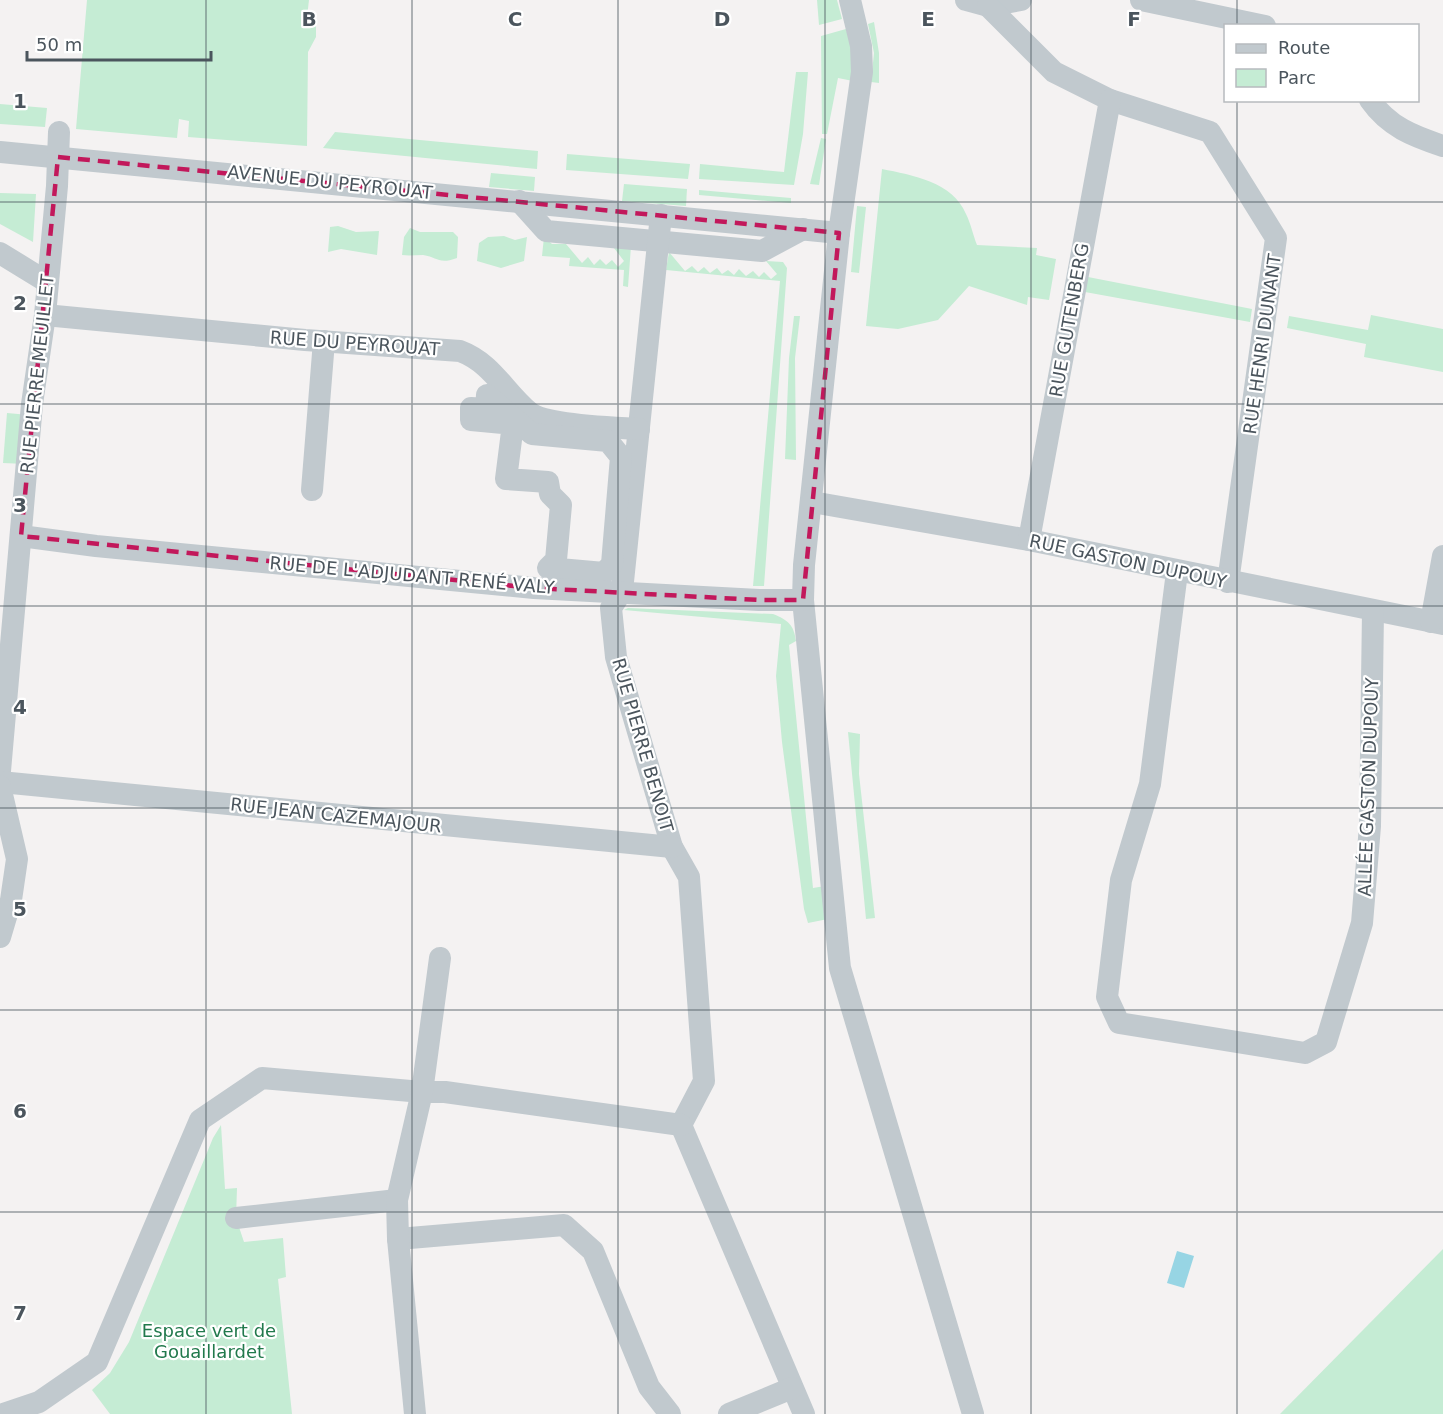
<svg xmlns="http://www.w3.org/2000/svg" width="1443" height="1414" font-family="'DejaVu Sans',sans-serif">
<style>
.green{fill:#c5ecd4}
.water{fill:#97d5e4}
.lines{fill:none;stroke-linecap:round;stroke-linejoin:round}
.street{stroke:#c1c9ce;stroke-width:22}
.marked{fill:none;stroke:#c2185b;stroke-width:4.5;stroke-dasharray:12 8;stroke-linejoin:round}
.grid{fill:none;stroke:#4b555d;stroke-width:1.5;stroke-opacity:0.55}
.labels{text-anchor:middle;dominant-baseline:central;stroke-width:4.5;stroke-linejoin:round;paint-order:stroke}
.street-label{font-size:18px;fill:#4b555d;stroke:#fff}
.park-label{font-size:18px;fill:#21794c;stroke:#fff}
.grid-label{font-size:20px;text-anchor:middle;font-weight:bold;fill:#4b555d;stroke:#fff;stroke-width:4.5;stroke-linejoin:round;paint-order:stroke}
</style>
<rect width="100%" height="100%" fill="#f4f2f2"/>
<g class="green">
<path d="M 87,0 L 309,0 L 307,17 L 316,21 L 316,37 L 308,52 L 307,146 L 188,137 L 189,121 L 179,119 L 177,138 L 76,129 Z"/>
<path d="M 817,0 L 837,0 L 842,19 L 819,25 Z"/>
<path d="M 874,22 L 879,53 L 879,83 L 871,82 L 874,53 L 868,24 Z"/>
<path d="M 846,29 L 852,48 L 853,81 L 838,78 L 827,134 L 822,134 L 821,36 Z"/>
<path d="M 796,72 L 808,72 L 803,134 L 794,185 L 699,179 L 700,164 L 784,172 Z"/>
<path d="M 0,104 L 47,108 L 45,127 L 0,124 Z"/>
<path d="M 335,132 L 538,151 L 537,169 L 323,148 Z"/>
<path d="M 821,138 L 826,139 L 819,185 L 810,184 Z"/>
<path d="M 567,154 L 690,164 L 688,179 L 566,170 Z"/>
<path d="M 882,169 C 912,175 953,182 966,214 C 971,224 973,235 977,245 L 1037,248 L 1036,255 L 1056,259 L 1049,300 L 1028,297 L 1027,305 L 969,286 L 938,320 L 898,329 L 866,326 Z"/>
<path d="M 491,173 L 535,177 L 534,191 L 489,187 Z"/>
<path d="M 624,184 L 687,189 L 686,206 L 622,201 Z"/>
<path d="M 699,190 L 791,198 L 791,203 L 699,195 Z"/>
<path d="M 0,193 L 36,194 L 33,242 L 0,224 Z"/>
<path d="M 857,206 L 866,207 L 859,273 L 851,272 Z"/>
<path d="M 338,226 L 356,232 L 379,231 L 377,255 L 341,249 L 328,252 L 330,227 Z"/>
<path d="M 410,228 L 420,232 L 453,232 L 458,237 L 457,258 C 438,265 438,257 423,255 C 416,255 409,256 402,255 L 404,237 Z"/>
<path d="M 504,236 L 515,240 L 527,237 L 524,261 L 501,268 L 477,261 L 479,243 L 488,237 Z"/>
<path d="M 544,237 L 552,244 L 566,244 L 582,263 L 588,257 L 594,265 L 600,259 L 606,265 L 612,260 L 618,267 L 624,261 L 614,248 L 631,246 L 628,287 L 623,286 L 624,270 L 569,266 L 570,258 L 542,256 Z"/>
<path d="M 669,252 L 685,271 L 692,266 L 698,272 L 704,267 L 710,273 L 717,268 L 722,274 L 728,270 L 734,275 L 739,269 L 746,276 L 753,271 L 759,277 L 764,272 L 771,279 L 777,274 L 766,261 L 783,262 L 787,268 L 764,586 L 753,586 L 780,281 L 666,270 Z"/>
<path d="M 1088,277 L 1252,309 L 1250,322 L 1085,292 Z"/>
<path d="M 1371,315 L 1443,329 L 1443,372 L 1364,357 L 1366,344 L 1287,328 L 1289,316 L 1368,330 Z"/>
<path d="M 794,316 L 800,316 L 795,358 L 796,460 L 785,459 L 789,358 Z"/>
<path d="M 7,413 L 29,415 L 25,464 L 3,463 Z"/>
<path d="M 628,608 L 773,614 C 788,620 794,625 796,641 L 789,645 L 813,888 L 825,886 L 828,919 L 808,923 L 804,909 L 782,742 L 776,676 L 781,624 L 624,610 Z"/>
<path d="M 848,732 L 860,734 L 859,774 L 875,918 L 866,919 Z"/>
<path d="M 221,1125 L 225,1189 L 237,1188 L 236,1218 L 244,1242 L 283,1238 L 286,1277 L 278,1279 L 292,1414 L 110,1414 L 92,1390 L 110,1373 L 129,1342 L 213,1138 Z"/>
<path d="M 1443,1249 L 1443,1414 L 1280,1414 Z"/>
</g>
<path class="water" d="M 1177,1251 L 1194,1256 L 1184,1288 L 1167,1283 Z"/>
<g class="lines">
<g class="street">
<path d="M 850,0 L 861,46 L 862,72 L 839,233 L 804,565 L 803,600 L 840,968 L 973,1414"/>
<path d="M 966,0 L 988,6 L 1021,0"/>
<path d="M 1141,0 L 1265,26"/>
<path d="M 988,6 L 1054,72 L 1110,100 L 1210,132 L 1276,238 L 1228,582"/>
<path d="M 1370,100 C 1389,127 1413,136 1443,146"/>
<path d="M 0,152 L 839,233"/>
<path d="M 519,201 L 546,231 L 762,251 L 803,229"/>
<path d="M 661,215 L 622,591 L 611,608 L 616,657 L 672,847 L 689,877 L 704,1081 L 681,1125"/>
<path d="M 0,253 L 47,282"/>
<path d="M 45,315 L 305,340 L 460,351 C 492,363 504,391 529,412 C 544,425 617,428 639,429"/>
<path d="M 487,395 L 532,434 L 608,441 L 621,457 L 612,564 L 604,573 L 548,568 L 556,560 L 561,505 L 550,494 L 548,482 L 506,479 L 513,424 L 471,420 L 471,408 L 486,409 Z"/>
<path d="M 312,490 L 324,341"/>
<path d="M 812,502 L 1029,540 L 1443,624"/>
<path d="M 21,536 L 96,546 L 534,588 L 759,600 L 803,600"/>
<path d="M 1029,540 L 1110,100"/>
<path d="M 1177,572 L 1150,784 L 1121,880 L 1107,997 L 1119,1023 L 1305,1053 L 1326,1042 L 1362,923 L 1370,826 L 1373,611"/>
<path d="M 1431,622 L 1443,556"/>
<path d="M 0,771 L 32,404 L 45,315 L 57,186 L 59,132"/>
<path d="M 0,782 L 672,847"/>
<path d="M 0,786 L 17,859 L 11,900 L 0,937"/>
<path d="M 681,1125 L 804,1414"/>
<path d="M 236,1218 L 397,1200"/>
<path d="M 398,1239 L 564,1225 L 593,1251 L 649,1387 L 670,1414"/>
<path d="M 3,1414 L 39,1402 L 97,1362 L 200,1120 L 262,1078 L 422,1092 L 445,1092 L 681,1125"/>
<path d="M 415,1414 L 398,1239 L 397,1200 L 422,1092 L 440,958"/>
<path d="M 729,1414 L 792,1388"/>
</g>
</g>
<path class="marked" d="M 58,157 L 839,233 L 803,600 L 759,600 L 534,588 L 21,536 Z"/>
<path class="grid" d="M 206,0 L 206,1414M 412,0 L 412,1414M 618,0 L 618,1414M 825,0 L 825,1414M 1031,0 L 1031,1414M 1237,0 L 1237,26M 1237,100 L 1237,1414M 0,202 L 1443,202M 0,404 L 1443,404M 0,606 L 1443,606M 0,808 L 1443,808M 0,1010 L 1443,1010M 0,1212 L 1443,1212"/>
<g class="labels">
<g class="street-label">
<text transform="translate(330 182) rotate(6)">AVENUE DU PEYROUAT</text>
<text transform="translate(1069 320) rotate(-80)">RUE GUTENBERG</text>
<text transform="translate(355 343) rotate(4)">RUE DU PEYROUAT</text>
<text transform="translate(1262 344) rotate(-82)">RUE HENRI DUNANT</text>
<text transform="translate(37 374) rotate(-84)">RUE PIERRE MEUILLET</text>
<text transform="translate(1128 561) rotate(12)">RUE GASTON DUPOUY</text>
<text transform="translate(412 575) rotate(5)">RUE DE L'ADJUDANT RENÉ VALY</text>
<text transform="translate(643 745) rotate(74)">RUE PIERRE BENOIT</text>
<text transform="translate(1368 787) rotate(-88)">ALLÉE GASTON DUPOUY</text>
<text transform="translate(336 815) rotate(6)">RUE JEAN CAZEMAJOUR</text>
</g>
<g class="park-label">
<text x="209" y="1330">Espace vert de<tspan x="209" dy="21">Gouaillardet</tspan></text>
</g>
</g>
<g class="grid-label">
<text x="309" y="26">B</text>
<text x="515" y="26">C</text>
<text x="722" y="26">D</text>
<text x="928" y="26">E</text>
<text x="1134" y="26">F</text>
<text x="20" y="108">1</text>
<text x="20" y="310">2</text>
<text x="20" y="512">3</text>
<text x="20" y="714">4</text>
<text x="20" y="916">5</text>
<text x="20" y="1118">6</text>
<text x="20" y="1320">7</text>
</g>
<rect x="1224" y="24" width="195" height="78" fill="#ffffff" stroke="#b7bbbe" stroke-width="1.5"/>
<rect x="1236" y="44" width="30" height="9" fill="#c1c9ce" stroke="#b7bbbe" stroke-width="1.5"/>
<text x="1278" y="54" font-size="18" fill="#4b555d">Route</text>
<rect x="1236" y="69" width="30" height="18" fill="#c5ecd4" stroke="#b7bbbe" stroke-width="1.5"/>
<text x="1278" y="84" font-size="18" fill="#4b555d">Parc</text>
<path d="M27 51v9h184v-9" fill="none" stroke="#4b555d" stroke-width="3"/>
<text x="36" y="51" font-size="18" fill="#4b555d" stroke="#ffffff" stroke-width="4.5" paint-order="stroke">50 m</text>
</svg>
